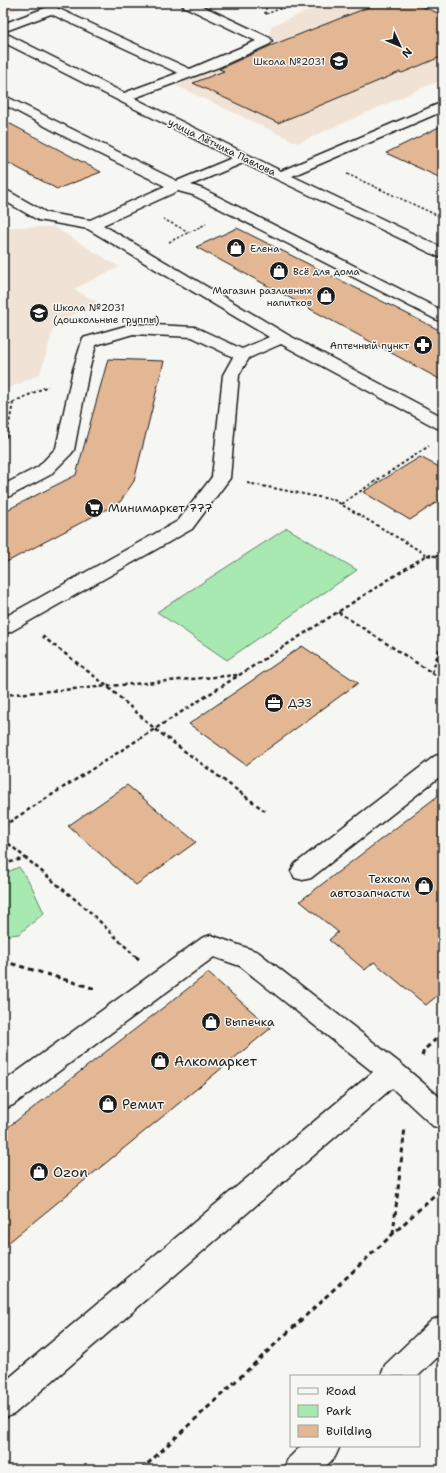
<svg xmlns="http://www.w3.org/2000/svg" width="446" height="1473" font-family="'Shantell Sans',sans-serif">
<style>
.built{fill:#f0e3d6}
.green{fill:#a8e9b2;stroke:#628267}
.building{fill:#e3b793;stroke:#1c1c1c}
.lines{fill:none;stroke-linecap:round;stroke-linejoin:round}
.minor-casing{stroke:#1c1c1c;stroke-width:3}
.path-far3{stroke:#1c1c1c;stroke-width:1.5;stroke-dasharray:2.5 2;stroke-linecap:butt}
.path-far2{stroke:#1c1c1c;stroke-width:2;stroke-dasharray:3 2.5;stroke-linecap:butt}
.path-far1{stroke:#1c1c1c;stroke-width:2.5;stroke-dasharray:4 3;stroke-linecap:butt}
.path{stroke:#1c1c1c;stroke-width:3;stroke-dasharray:5 4;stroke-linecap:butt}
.minor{fill:#f6f6f2;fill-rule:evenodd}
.labels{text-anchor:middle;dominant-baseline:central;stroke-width:3;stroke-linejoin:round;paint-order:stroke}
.far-poi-label{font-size:10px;fill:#1c1c1c;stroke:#f6f6f2;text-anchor:end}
.far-street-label{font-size:10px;fill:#1c1c1c;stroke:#f6f6f2}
.poi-label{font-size:12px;fill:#1c1c1c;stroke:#f6f6f2;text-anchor:start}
.near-poi-label{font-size:14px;fill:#1c1c1c;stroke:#f6f6f2;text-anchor:start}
</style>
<rect width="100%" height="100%" fill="#f6f6f2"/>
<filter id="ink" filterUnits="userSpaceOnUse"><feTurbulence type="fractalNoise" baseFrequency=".025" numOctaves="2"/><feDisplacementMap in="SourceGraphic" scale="8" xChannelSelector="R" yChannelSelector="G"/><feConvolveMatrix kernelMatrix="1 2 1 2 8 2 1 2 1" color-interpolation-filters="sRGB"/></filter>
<g filter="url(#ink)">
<g class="built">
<path d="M 3,3 L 31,3 L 10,12 L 3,9 Z"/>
<path d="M 328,3 L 443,3 L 443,79 L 298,143 L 175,85 L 278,44 L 270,34 L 271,26 Z"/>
<path d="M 3,227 L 54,227 L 119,267 L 74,289 L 97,302 L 55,324 L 40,374 L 3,391 Z"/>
</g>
<g class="green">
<path d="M 287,528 L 357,570 L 227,660 L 157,612 Z"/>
<path d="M 19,867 L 31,885 L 44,913 L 19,934 L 3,936 L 3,874 Z"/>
</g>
<g class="building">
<path d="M 379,3 L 413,3 L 443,15 L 443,56 L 402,73 L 400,72 L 278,123 L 193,83 L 224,71 L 219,69 L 270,46 Z"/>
<path d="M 3,120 L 101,172 L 57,189 L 3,160 Z"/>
<path d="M 443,125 L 443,179 L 386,153 Z"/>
<path d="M 237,228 L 443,332 L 443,381 L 196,247 Z"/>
<path d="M 108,359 L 164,361 L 134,481 L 120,502 L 3,564 L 3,512 L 76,475 Z"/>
<path d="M 420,457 L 443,469 L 443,498 L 410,520 L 363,492 Z"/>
<path d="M 302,646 L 358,683 L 246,765 L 189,724 Z"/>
<path d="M 127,785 L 196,842 L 136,885 L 68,826 Z"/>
<path d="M 443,792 L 443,991 L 426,1005 L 374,962 L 365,970 L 329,940 L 338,932 L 300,901 Z"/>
<path d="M 208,973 L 271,1028 L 3,1247 L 3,1131 Z"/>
</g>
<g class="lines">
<g class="minor-casing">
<g id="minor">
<path d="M 46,3 L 58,3 L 57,8 L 190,69 L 256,41 L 183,6 L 181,3 L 196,3 L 270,38 L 272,41 L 270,44 L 219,67 L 134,98 L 281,171 L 443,102 L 443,111 L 292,176 L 443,248 L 443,259 L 243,163 L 191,185 L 203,189 L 443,311 L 443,322 L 437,320 L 193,195 L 178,191 L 103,225 L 288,335 L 443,417 L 443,429 L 437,428 L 281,344 L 249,358 L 239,375 L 230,478 L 192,529 L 10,632 L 3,634 L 3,618 L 178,521 L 212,477 L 223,375 L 233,357 L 192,337 L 133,334 L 96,345 L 89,370 L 74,450 L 71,454 L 50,475 L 10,496 L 3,498 L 3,485 L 38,467 L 56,448 L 73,370 L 83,338 L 132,324 L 195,327 L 242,349 L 269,337 L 88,229 L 38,220 L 3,200 L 3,190 L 8,191 L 47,213 L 90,220 L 165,186 L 77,143 L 3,104 L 3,95 L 177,181 L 232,158 L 3,42 L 3,33 L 7,34 L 124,93 L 178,73 L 51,14 L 3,32 L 3,24 L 45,8 Z"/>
<path d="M 443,754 L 443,774 L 311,878 L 303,880 L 295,878 L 291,871 L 295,864 L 435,756 Z"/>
<path d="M 211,935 L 258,952 L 401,1064 L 443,1100 L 443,1129 L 433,1126 L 392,1088 L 14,1414 L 3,1419 L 3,1383 L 373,1072 L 240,966 L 214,957 L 13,1105 L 3,1109 L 3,1082 L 202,938 Z"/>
<path d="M 443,1316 L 443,1352 L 418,1376 L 381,1376 L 385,1365 L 432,1320 Z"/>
<path d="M 301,1446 L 340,1446 L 335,1457 L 322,1470 L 283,1470 L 288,1459 Z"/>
</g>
</g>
<g class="path-far3">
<path d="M 265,14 L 267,3"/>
<path d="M 266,14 L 296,3"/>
<path d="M 347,174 L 443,218"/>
<path d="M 163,219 L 189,232"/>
<path d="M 169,242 L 206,224"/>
</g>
<g class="path-far2">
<path d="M 3,407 L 48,386"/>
<path d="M 3,442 L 6,439 L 13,403"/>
<path d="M 247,483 L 334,500 L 427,555 L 425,556"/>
<path d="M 341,504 L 429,446"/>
<path d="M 427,555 L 435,556"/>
</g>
<g class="path-far1">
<path d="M 427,555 L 443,557"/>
<path d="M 338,612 L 443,680"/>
<path d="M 42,636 L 107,686 L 155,729 L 265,811"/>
<path d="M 432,673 L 442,641"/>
<path d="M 3,695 L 238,675"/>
<path d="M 3,826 L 427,555"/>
<path d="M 3,839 L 89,911 L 137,958"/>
<path d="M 3,864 L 26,858"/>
</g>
<g class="path">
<path d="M 136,957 L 139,959"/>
<path d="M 3,961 L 96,989"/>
<path d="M 422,1056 L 424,1050 L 443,1033"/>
<path d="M 393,1234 L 405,1127"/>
<path d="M 141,1470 L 443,1187"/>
</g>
<use href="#minor" class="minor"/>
</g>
</g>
<defs>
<g id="school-disc" transform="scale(1)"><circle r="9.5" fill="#1c1c1c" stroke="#f6f6f2"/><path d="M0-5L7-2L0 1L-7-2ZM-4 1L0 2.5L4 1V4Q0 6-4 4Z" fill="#fff"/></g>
<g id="shop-disc" transform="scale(1)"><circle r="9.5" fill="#1c1c1c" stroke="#f6f6f2"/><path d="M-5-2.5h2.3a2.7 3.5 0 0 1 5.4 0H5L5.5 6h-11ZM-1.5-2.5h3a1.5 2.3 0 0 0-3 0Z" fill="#fff"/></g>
<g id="pharmacy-disc" transform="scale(1)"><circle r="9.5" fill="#1c1c1c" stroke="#f6f6f2"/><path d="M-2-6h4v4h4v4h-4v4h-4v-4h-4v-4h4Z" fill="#fff"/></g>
<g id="supermarket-disc" transform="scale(1)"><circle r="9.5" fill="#1c1c1c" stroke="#f6f6f2"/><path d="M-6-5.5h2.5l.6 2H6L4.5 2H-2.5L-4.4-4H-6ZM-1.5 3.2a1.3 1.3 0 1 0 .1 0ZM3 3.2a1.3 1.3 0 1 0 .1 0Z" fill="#fff"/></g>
<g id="office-disc" transform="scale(1)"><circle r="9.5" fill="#1c1c1c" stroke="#f6f6f2"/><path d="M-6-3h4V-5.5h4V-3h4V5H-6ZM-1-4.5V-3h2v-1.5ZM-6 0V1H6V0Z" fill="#fff"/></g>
</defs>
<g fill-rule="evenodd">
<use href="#school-disc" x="339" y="61"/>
<use href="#shop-disc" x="236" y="248"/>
<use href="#shop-disc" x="279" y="271"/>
<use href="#shop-disc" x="326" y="296"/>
<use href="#school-disc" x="39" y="313"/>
<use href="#pharmacy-disc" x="423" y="345"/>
<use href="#supermarket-disc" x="94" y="508"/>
<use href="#office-disc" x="274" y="703"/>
<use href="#shop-disc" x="424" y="886"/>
<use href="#shop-disc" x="211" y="1022"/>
<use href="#shop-disc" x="160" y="1061"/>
<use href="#shop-disc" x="108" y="1104"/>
<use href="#shop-disc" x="39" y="1172"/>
</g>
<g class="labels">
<g class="far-poi-label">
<text x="325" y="61">Школа №2031</text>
<text x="250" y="248" text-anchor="start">Елена</text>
<text x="293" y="271" text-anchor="start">Всё для дома</text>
<text x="312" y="290">Магазин разливных<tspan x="312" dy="12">напитков</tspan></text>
<text x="53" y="307" text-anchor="start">Школа №2031<tspan x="53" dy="12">(дошкольные группы)</tspan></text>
<text x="409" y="345">Аптечный пункт</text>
</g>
<g class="far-street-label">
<text transform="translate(222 147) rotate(26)">улица Лётчика Павлова</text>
</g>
<g class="poi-label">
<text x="108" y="508">Минимаркет 777</text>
<text x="288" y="703">ДЭЗ</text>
<text x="410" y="879" text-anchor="end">Техком<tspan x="410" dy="14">автозапчасти</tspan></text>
<text x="225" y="1022">Выпечка</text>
</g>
<g class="near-poi-label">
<text x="174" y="1061">Алкомаркет</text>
<text x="122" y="1104">Ремит</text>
<text x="53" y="1172">Ozon</text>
</g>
</g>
<rect width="446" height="1473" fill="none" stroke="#f6f6f2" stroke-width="16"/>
<rect x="8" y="8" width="430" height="1457" fill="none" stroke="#1c1c1c" stroke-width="1.5" filter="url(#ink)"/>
<rect x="290" y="1375" width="130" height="72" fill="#f6f6f2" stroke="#9f9f9c"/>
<rect x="298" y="1388" width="20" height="6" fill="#f6f6f2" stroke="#9f9f9c"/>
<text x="326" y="1395" font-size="12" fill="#1c1c1c">Road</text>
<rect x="298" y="1405" width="20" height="12" fill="#a8e9b2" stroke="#9f9f9c"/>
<text x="326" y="1415" font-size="12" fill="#1c1c1c">Park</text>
<rect x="298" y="1425" width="20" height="12" fill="#e3b793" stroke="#9f9f9c"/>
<text x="326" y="1435" font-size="12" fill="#1c1c1c">Building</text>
<g transform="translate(400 46) rotate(134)" stroke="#f6f6f2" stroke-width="3" paint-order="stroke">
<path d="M0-3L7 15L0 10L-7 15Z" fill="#1c1c1c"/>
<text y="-6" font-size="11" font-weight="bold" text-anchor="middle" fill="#1c1c1c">N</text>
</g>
</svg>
